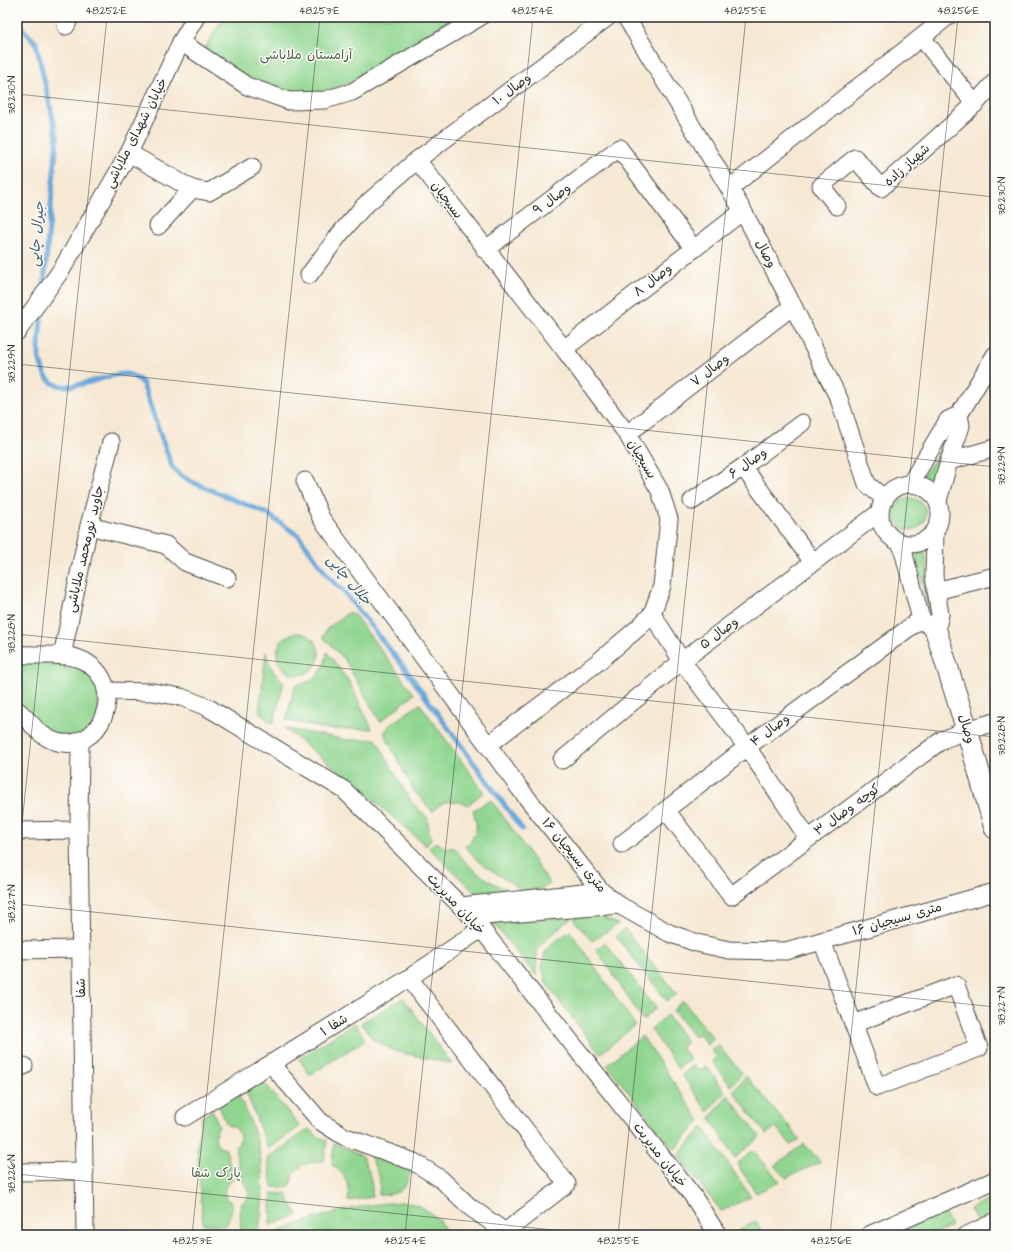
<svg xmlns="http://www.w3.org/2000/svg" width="1012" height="1252" font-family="'Architects Daughter','Playpen Sans Arabic',sans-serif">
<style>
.green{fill:#8fd58f;stroke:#5d805d}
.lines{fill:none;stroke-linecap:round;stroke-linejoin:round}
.stream{stroke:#67a7da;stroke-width:5}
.minor-casing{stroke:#494744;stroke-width:19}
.major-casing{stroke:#494744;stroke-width:23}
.minor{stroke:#fff;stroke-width:17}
.major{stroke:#fff;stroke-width:21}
.ticks{fill:none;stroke:#2b2b2b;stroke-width:1;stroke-opacity:0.45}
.labels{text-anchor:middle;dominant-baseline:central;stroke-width:3;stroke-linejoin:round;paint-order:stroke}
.park-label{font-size:13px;fill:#495e49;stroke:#fdfcf7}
.street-label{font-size:13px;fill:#2b2b2b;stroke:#fdfcf7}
.water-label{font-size:14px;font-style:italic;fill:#435d71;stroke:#fdfcf7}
.neatline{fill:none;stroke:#2b2b2b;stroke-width:1.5}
.ticks-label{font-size:10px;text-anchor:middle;fill:#2b2b2b}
</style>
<rect width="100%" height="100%" fill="#fdfcf7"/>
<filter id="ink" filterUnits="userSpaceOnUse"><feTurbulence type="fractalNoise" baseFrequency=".025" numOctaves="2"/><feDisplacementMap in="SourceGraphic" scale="8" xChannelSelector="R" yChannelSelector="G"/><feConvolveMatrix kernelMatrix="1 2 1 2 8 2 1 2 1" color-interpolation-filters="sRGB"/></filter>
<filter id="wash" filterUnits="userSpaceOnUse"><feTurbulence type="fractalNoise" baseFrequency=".012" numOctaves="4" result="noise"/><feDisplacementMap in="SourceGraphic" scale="16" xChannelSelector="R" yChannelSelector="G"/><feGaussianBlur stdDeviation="0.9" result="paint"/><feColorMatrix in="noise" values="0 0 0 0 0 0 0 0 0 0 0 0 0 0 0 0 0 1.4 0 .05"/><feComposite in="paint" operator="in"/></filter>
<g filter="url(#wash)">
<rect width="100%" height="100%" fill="#f6e8d3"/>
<g class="green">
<path d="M 224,17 L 465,17 L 373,71 L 325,93 L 290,93 L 249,80 L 204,49 Z"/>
<path d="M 951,427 L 954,428 L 935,471 L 933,481 L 927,482 L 921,478 L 936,458 Z"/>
<circle cx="910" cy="514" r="16"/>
<path d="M 922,550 L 925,553 L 926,558 L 933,615 L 930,616 L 916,555 Z"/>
<path d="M 349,612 L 356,617 L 414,694 L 380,722 L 345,660 L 323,637 L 327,629 Z"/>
<circle cx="298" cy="654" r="21"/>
<path d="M 266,652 C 269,666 273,673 284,682 L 273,724 L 259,713 Z"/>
<path d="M 327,652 L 350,683 L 372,729 L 326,729 L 286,720 L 295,685 C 314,683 325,671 327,652 Z"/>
<path d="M 17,659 L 64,659 L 97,677 L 99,717 L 80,736 L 53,738 L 17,707 Z"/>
<path d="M 420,704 L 484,792 L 468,805 C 454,800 443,798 433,812 L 414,791 L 384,733 L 391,724 Z"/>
<path d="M 284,728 L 348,740 L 376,739 L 411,802 L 427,817 L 431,840 L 426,846 L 355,784 Z"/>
<path d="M 491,800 L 508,823 L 550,884 L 528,894 L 479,862 L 465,846 C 479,833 478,827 473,810 Z"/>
<path d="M 435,842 L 446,848 L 455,848 C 471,873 495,885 522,897 L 490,898 L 474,892 L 429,848 Z"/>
<path d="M 586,915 L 598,915 L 618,924 L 592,941 L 574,920 L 577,916 L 581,917 Z"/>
<path d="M 573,916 L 540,945 L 537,952 L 536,976 L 490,919 C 518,925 545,918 573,916 Z"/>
<path d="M 625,929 L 677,994 L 667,1001 L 616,936 Z"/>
<path d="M 570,931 L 635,1025 L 600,1054 L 546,983 L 542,966 L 545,953 L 550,945 Z"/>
<path d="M 605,943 L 656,1008 L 643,1020 L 596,949 Z"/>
<path d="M 403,998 L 452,1064 L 395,1051 L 374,1040 L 361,1023 Z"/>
<path d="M 683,1001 L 714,1039 L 707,1045 L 699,1034 L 694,1037 L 673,1010 Z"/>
<path d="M 667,1015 L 687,1042 L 681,1048 L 690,1059 L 678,1069 L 651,1029 Z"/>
<path d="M 355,1023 L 365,1040 L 310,1075 L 299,1059 Z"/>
<path d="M 642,1036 L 700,1121 L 674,1150 L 607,1065 Z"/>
<path d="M 718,1045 L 742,1073 L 731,1086 L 712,1061 L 717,1057 L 711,1050 Z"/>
<path d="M 694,1065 L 699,1071 L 706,1066 L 725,1092 L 708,1112 L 682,1075 Z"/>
<path d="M 746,1076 L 800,1139 L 791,1145 L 776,1127 L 766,1134 L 733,1091 Z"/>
<path d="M 262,1080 L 298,1124 L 298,1128 L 268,1149 L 246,1091 Z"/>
<path d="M 238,1095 C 263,1141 267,1180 259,1230 L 249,1235 L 241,1235 L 240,1205 L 248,1197 L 249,1189 L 241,1179 L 235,1147 L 239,1143 L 240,1134 L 235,1127 L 227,1125 L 219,1106 Z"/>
<path d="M 728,1095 L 760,1137 L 735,1158 L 710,1118 Z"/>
<path d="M 212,1110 L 219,1126 C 214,1132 214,1141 219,1147 L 226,1149 L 233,1179 C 225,1185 222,1191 227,1200 L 232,1202 L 232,1209 L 226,1226 L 203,1224 L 197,1147 L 202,1117 Z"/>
<path d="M 703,1127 L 751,1197 L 721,1211 L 678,1156 Z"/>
<path d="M 309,1129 L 318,1137 L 327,1140 L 324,1161 C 312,1162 299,1163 293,1176 C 291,1180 292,1184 288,1188 L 272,1187 L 268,1160 L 270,1156 Z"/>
<path d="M 334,1143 L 362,1156 C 369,1170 373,1182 372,1197 L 348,1201 C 350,1183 346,1174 332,1165 Z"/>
<path d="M 804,1144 L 821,1162 L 786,1178 L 774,1166 Z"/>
<path d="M 753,1150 L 780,1182 L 756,1193 L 737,1164 Z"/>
<path d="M 373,1155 L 411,1169 C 405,1191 401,1194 379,1195 L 380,1178 L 370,1156 Z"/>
<path d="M 272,1193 L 287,1194 L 289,1201 L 299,1215 L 270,1225 Z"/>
<path d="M 995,1197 L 995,1213 L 977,1222 L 970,1209 Z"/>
<path d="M 403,1202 C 427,1206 436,1215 449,1235 L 271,1235 C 313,1217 357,1204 403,1202 Z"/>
<path d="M 943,1210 L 951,1226 L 933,1235 L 895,1235 Z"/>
<path d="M 756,1221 L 764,1235 L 733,1234 Z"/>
</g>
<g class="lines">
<g class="stream">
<path d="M 17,23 L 36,43 L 57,137 L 44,284"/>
<path d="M 43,306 C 41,322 38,339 39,355 C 39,360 42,365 43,370 C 55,405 104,372 126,374 C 133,375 137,378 142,382 L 172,467 L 181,476 L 192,482 L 266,513 L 299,536 L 329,577 L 344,592 L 403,666 L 522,829"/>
</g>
</g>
</g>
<g filter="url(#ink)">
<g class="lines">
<g class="minor-casing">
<g id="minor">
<path d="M 626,17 L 743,211 L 793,306 L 839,399 L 867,484 L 885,499"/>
<path d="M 66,26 L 70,17"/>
<path d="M 922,38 L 975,104"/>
<path d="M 181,42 L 247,86 L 289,101 L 325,100 L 352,92 L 480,17"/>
<path d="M 129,153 L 192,189 L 209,192 L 252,167"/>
<path d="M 417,160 L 564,349 L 627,434 L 660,491 L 669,519 L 662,586 L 652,614 L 638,628 L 598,662 L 488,745"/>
<path d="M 730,188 L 947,17"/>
<path d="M 837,206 L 821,186 L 855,158 L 881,188 L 975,104 L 995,82"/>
<path d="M 158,226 L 192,189"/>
<path d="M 485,250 L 619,148 L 694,249"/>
<path d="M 309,275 L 339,235 L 363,207 L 417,160 L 608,17"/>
<path d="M 17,332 L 62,269 L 129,153 L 181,42 L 196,17"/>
<path d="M 564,349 L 743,211"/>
<path d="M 959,415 L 995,355"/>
<path d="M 627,434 L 793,306"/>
<path d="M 949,461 L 995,448"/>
<path d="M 743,467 L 813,562"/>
<path d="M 305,481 L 321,518 L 520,789 L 601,891 L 619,905 L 669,933 L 697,943 L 729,950 L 786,951 L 995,892"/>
<circle cx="910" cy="514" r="30"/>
<path d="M 910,484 L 948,420 L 959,415"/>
<path d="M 692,501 L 743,467 L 802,423"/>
<path d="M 938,501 L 949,461 L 961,426 L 959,415"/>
<path d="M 89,526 L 166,545 L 185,562 L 227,578"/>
<path d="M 901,543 L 921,619 L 936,631 L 940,615 L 934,576 L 935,532"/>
<path d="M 936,591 L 995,576"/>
<path d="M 652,614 L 682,661 L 747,747 L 808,838"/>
<path d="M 17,654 C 38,657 65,651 84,661 C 130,686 100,757 54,741 C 37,735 30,720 17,710"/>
<path d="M 62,656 L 89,526 L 111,442"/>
<path d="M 107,691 L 153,692 L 181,697 L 207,707 L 344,790 L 472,917 L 693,1196 L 718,1235"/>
<path d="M 80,740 L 79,830 L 85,1235"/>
<path d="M 562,760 L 682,661 L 880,512"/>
<path d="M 666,810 L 731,896 L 942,740 L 967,730 L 995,722"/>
<path d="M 17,831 L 79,830"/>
<path d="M 622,844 L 747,747 L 921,619"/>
<path d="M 461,906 L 601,891"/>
<path d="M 472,917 L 619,905"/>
<path d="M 822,941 L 877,1087 L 979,1048 L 956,985 L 853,1024"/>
<path d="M 17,950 L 80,949"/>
<path d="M 271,1064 L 320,1121 L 343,1136 L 414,1162 L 441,1179 L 470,1207 L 505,1232 L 567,1184 L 409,978"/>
<path d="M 17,1066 L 24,1066"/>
<path d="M 185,1117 L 409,978 L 481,929"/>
<path d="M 17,1172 L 85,1171"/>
<path d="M 869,1235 L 995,1180"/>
<path d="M 967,1235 L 995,1222"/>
</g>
</g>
<g class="major-casing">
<path id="major" d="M 936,631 L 967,730 L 995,828"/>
</g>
<use href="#minor" class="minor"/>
<use href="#major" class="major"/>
</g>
</g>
<path class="ticks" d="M 17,94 L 995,197M 17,364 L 995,467M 17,634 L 995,737M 17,871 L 107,17M 17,904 L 995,1007M 17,1174 L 601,1235M 192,1235 L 320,17M 405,1235 L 533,17M 618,1235 L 746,17M 830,1235 L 958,17"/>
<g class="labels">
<g class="park-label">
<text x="306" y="55">آرامستان ملاباشی</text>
<text x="216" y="1173">پارک شفا</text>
</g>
<g class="street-label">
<text transform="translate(512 89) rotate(-37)">وصال ۱۰</text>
<text transform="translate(136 133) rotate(-63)">خیابان شهدای ملاباشی</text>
<text transform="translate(907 165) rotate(-42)">شهباز زاده</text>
<text transform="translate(552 199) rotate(-37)">وصال ۹</text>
<text transform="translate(447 200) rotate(53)">بسیجیان</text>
<text transform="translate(766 254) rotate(62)">وصال</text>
<text transform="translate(653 280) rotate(-38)">وصال ۸</text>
<text transform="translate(710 370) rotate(-38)">وصال ۷</text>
<text transform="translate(642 459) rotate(59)">بسیجیان</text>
<text transform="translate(748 463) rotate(-35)">وصال ۶</text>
<text transform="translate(85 549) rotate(-77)">جاوید نورمحمد ملاباشی</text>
<text transform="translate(719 633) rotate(-37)">وصال ۵</text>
<text transform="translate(967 729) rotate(73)">وصال</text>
<text transform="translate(770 730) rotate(-37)">وصال ۴</text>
<text transform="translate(847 810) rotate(-36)">کوچه وصال ۳</text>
<text transform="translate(574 855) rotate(50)">۱۶ متری بسیجیان</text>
<text transform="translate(456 904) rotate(47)">خیابان مدیریت</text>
<text transform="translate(897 919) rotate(-16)">۱۶ متری بسیجیان</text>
<text transform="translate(81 988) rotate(-92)">شفا</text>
<text transform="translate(334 1025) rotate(-32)">شفا ۱</text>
<text transform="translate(660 1155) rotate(52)">خیابان مدیریت</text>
</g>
<g class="water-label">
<text transform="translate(37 234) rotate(-85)">جیرال چایی</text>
<text transform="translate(349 580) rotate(50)">جلال چایی</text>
</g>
</g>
<rect width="1012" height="1252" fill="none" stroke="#fdfcf7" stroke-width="44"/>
<rect x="22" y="22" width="968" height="1208" class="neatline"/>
<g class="ticks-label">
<text x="106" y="14">48.252°E</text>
<text x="319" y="14">48.253°E</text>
<text x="532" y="14">48.254°E</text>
<text x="745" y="14">48.255°E</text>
<text x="958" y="14">48.256°E</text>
<text transform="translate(11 95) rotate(-90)" y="4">38.230°N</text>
<text transform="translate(1001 196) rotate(-90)" y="4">38.230°N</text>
<text transform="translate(11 364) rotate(-90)" y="4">38.229°N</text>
<text transform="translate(1001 466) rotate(-90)" y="4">38.229°N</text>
<text transform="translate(11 634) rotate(-90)" y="4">38.228°N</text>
<text transform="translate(1001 736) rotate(-90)" y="4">38.228°N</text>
<text transform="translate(11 904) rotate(-90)" y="4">38.227°N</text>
<text transform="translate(1001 1006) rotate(-90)" y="4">38.227°N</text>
<text transform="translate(11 1174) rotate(-90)" y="4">38.226°N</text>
<text x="192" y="1244">48.253°E</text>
<text x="405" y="1244">48.254°E</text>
<text x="618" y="1244">48.255°E</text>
<text x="831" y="1244">48.256°E</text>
</g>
</svg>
